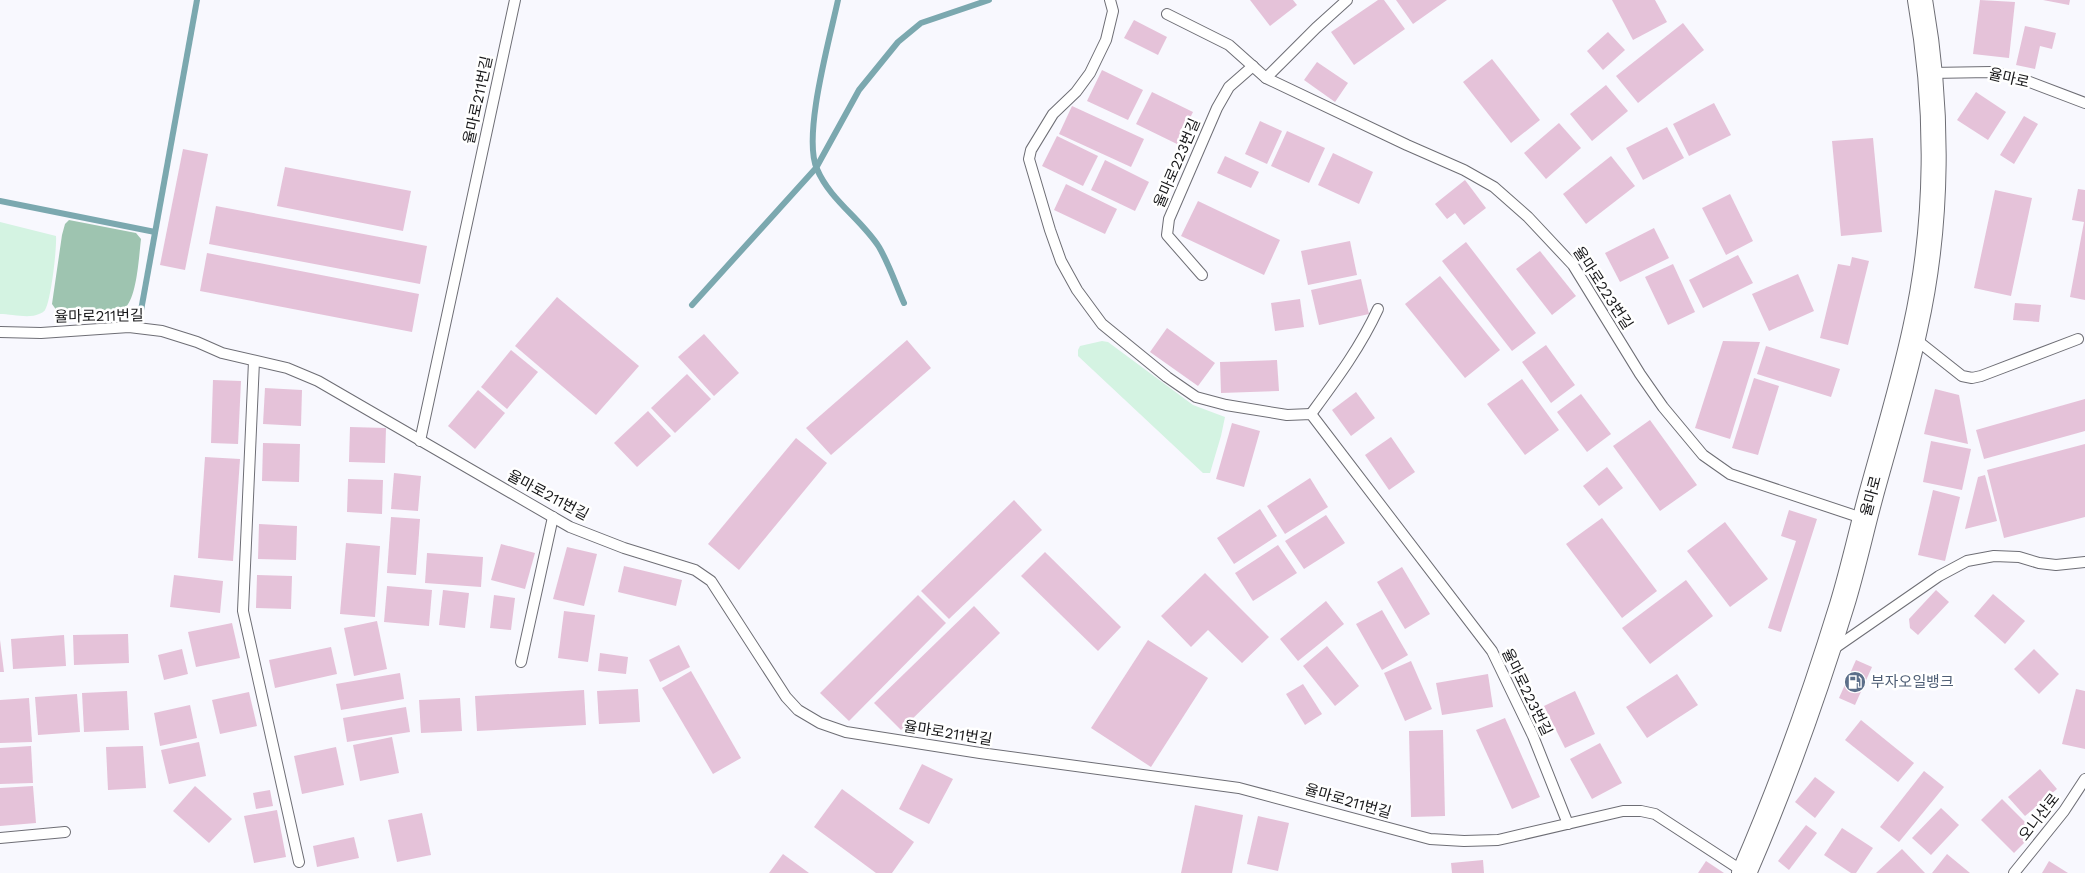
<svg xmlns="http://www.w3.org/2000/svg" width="2085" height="873" font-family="'Work Sans','Noto Sans KR',sans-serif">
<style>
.green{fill:#d4f3e2}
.forest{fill:#9ec4b0}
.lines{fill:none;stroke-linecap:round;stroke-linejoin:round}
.stream{stroke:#7ba8af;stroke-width:6}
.building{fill:#e5c2d9}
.service-casing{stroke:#6e6e75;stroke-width:12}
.tertiary-casing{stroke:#6e6e75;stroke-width:26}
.service{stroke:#fff;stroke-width:10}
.tertiary{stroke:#fff;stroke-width:24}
.labels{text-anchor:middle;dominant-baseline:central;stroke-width:5;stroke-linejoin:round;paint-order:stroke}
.street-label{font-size:15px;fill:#171719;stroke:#fff}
.service-label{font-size:15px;fill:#4e5e75;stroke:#fff;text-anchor:start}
</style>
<rect width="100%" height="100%" fill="#f8f8fe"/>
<g class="green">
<path d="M 0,222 L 56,236 C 57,247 51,301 45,310 C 45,311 40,314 39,314 C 29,319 11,314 0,314 Z"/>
<path d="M 1102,341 L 1108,342 L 1193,405 L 1225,417 L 1221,436 L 1210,473 L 1203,473 L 1078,356 L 1078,350 L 1080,346 Z"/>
</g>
<path class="forest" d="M 69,220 L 136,233 L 141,239 C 139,256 137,295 126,307 C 116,319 71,314 57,311 L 52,304 L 62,235 L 65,224 Z"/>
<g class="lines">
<g class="stream">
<path d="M 838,0 C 830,38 802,136 817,169 C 830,200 861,219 879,247 C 889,264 896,285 904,303"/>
<path d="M 0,201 L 155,232"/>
<path d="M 692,305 L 816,168 L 859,90 L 898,42 L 921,23 L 989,0"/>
<path d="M 140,316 L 197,0"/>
</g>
</g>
<g class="building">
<path d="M 1250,0 L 1293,0 L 1297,5 L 1270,26 Z"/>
<path d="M 1378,0 L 1384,0 L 1405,29 L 1354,65 L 1331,32 Z"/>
<path d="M 1396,0 L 1447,0 L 1413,24 Z"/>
<path d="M 1612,0 L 1655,0 L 1667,22 L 1633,40 Z"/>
<path d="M 1980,0 L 2015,2 L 2009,58 L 1973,54 Z"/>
<path d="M 2043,0 L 2070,0 L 2069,5 Z"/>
<path d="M 1134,20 L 1167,37 L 1158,55 L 1124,38 Z"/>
<path d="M 1683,23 L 1704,50 L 1638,103 L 1616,76 Z"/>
<path d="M 2025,26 L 2056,33 L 2052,49 L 2040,46 L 2035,69 L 2016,65 Z"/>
<path d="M 1608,32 L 1625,50 L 1603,70 L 1587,51 Z"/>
<path d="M 1492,59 L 1540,120 L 1511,143 L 1463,82 Z"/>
<path d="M 1317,62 L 1348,83 L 1335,102 L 1304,80 Z"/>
<path d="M 1102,70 L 1143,90 L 1128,120 L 1087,101 Z"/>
<path d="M 1606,85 L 1628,111 L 1592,141 L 1570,114 Z"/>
<path d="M 1152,92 L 1193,112 L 1177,144 L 1136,124 Z"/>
<path d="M 1976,92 L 2006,112 L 1988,140 L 1957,120 Z"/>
<path d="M 1714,103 L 1731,135 L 1689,156 L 1673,124 Z"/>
<path d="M 1072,106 L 1144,139 L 1131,167 L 1059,134 Z"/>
<path d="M 2024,116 L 2038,124 L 2014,164 L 2000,155 Z"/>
<path d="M 1260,121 L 1282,131 L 1267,164 L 1245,154 Z"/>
<path d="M 1559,123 L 1581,148 L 1546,179 L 1524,153 Z"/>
<path d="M 1667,127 L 1684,158 L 1643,180 L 1626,148 Z"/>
<path d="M 1287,131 L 1325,148 L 1309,183 L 1271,166 Z"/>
<path d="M 1057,136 L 1098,156 L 1083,186 L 1042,166 Z"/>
<path d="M 1873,138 L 1882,232 L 1841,236 L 1832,141 Z"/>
<path d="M 183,149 L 208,154 L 185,270 L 160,265 Z"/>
<path d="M 1333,153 L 1373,172 L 1359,204 L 1318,185 Z"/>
<path d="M 1225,156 L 1259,172 L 1251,188 L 1217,173 Z"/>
<path d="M 1611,156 L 1635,186 L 1586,224 L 1563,194 Z"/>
<path d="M 1105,160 L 1149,182 L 1135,211 L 1091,190 Z"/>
<path d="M 285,167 L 411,191 L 403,231 L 277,206 Z"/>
<path d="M 1465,180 L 1486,208 L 1464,225 L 1455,213 L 1447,219 L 1435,204 Z"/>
<path d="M 1066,184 L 1117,209 L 1105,234 L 1054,210 Z"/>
<path d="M 2078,189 L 2085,190 L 2085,300 L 2070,297 L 2084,222 L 2072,220 Z"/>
<path d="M 1995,190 L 2032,198 L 2011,296 L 1974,288 Z"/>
<path d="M 1730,194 L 1753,241 L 1726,255 L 1702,208 Z"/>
<path d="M 1198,201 L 1280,240 L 1264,275 L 1181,236 Z"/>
<path d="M 216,206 L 427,246 L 420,284 L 209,244 Z"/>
<path d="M 1654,228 L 1669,258 L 1620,282 L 1605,253 Z"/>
<path d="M 1350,241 L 1357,275 L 1308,285 L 1301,251 Z"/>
<path d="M 1466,242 L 1536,333 L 1512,351 L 1442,261 Z"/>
<path d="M 1540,251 L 1576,296 L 1552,315 L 1516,269 Z"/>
<path d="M 207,253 L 419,294 L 412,332 L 200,291 Z"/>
<path d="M 1738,255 L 1753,283 L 1703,308 L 1689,280 Z"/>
<path d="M 1852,257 L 1869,261 L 1848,345 L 1820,338 L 1838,264 L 1850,266 Z"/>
<path d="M 1673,264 L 1695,312 L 1668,325 L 1645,277 Z"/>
<path d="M 1798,274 L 1814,311 L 1769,331 L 1752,294 Z"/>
<path d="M 1440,276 L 1500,350 L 1465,378 L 1405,304 Z"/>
<path d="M 1361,279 L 1369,314 L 1319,325 L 1311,290 Z"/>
<path d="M 557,297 L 639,366 L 596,415 L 515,346 Z"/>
<path d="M 1300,299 L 1304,327 L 1275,331 L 1271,303 Z"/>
<path d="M 2015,303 L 2041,305 L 2039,322 L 2013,320 Z"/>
<path d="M 1167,328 L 1215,363 L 1198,386 L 1150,352 Z"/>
<path d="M 704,334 L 739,373 L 714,396 L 678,357 Z"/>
<path d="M 907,340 L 931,368 L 831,455 L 806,428 Z"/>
<path d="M 1723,341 L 1760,342 L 1730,439 L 1695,428 Z"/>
<path d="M 1546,345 L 1575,385 L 1551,403 L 1522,362 Z"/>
<path d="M 1766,346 L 1840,369 L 1831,397 L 1757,374 Z"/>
<path d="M 511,350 L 538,372 L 507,409 L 481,387 Z"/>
<path d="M 1277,360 L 1279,391 L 1221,393 L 1220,362 Z"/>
<path d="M 687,374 L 711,399 L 675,433 L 651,408 Z"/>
<path d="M 1754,378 L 1779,386 L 1758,455 L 1732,448 Z"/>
<path d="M 1522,379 L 1559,430 L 1525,455 L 1487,404 Z"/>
<path d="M 213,380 L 241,381 L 238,444 L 211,443 Z"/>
<path d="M 265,388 L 302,390 L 301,426 L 263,424 Z"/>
<path d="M 1935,389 L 1959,395 L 1968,444 L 1924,434 Z"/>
<path d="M 478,390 L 505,413 L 475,449 L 448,426 Z"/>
<path d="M 1356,392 L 1375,418 L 1351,436 L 1332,410 Z"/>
<path d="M 1581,394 L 1611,434 L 1587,452 L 1557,412 Z"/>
<path d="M 2085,399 L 2085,431 L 1984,459 L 1976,430 Z"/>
<path d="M 648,411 L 671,436 L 637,467 L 614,443 Z"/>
<path d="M 1650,420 L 1697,485 L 1660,511 L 1613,446 Z"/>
<path d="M 1232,423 L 1260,431 L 1244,487 L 1216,479 Z"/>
<path d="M 350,427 L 386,428 L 385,463 L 349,462 Z"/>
<path d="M 1391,437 L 1415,472 L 1389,490 L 1365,455 Z"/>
<path d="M 796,438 L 827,463 L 739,570 L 708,544 Z"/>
<path d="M 1931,441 L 1971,449 L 1962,490 L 1923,482 Z"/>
<path d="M 263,443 L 300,444 L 299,482 L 262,481 Z"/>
<path d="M 2085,444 L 2085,517 L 2004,538 L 1987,470 Z"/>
<path d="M 205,457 L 240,459 L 233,561 L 198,558 Z"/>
<path d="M 1607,467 L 1623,488 L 1599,506 L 1583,486 Z"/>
<path d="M 394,473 L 421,476 L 418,511 L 391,509 Z"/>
<path d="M 1985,475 L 1997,521 L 1965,529 L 1978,477 Z"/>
<path d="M 1310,478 L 1328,507 L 1285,534 L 1267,506 Z"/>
<path d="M 348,479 L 383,480 L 382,514 L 347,512 Z"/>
<path d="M 1933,490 L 1960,497 L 1945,561 L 1918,555 Z"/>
<path d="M 1014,500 L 1042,530 L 949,619 L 921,591 Z"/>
<path d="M 1260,509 L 1277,536 L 1234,564 L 1217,538 Z"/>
<path d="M 1789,510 L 1817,519 L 1781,632 L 1768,628 L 1796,541 L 1781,536 Z"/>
<path d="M 1326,515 L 1345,543 L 1304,569 L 1285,541 Z"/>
<path d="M 391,517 L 420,519 L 416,575 L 387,573 Z"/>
<path d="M 1602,518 L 1657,591 L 1622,618 L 1566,544 Z"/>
<path d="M 1725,522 L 1768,579 L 1730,607 L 1687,551 Z"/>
<path d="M 259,524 L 297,526 L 296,560 L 258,559 Z"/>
<path d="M 346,543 L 380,546 L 375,617 L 340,614 Z"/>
<path d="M 501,544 L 535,553 L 525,589 L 491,580 Z"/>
<path d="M 1278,545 L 1297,573 L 1253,601 L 1235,573 Z"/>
<path d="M 567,547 L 597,554 L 584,606 L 553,599 Z"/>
<path d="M 1045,552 L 1121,627 L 1098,651 L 1021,576 Z"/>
<path d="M 427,553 L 483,557 L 481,587 L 425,583 Z"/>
<path d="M 624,566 L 682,580 L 676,606 L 618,592 Z"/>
<path d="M 1402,567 L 1430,614 L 1405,629 L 1377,582 Z"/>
<path d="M 1205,573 L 1269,637 L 1242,663 L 1208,630 L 1191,647 L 1161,616 Z"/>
<path d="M 174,575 L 223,581 L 220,613 L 170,607 Z"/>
<path d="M 257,575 L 292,576 L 291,609 L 256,608 Z"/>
<path d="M 1686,580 L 1713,616 L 1650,664 L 1622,628 Z"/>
<path d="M 387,586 L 432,590 L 429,626 L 384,622 Z"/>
<path d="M 443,590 L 469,593 L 465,628 L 439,625 Z"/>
<path d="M 1936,590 L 1949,602 L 1918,635 L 1910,628 L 1909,619 Z"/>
<path d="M 1993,594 L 2025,621 L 2005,644 L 1974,616 Z"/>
<path d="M 494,595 L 515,598 L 511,630 L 490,628 Z"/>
<path d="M 918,595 L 946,623 L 849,721 L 820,693 Z"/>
<path d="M 1326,601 L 1344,624 L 1298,661 L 1280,639 Z"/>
<path d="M 974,606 L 1000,633 L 901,730 L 874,703 Z"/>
<path d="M 1382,610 L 1408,655 L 1382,670 L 1356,624 Z"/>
<path d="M 564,611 L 595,615 L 588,662 L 558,658 Z"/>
<path d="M 377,621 L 387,669 L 354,676 L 344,628 Z"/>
<path d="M 232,623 L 240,658 L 196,667 L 188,632 Z"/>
<path d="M 128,634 L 129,663 L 74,665 L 73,635 Z"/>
<path d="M 64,635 L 66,666 L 13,669 L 11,639 Z"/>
<path d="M 0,640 L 4,672 L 0,672 Z"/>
<path d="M 1148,640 L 1208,678 L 1151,767 L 1091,728 Z"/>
<path d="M 679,645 L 690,667 L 660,682 L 649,660 Z"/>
<path d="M 1327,646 L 1359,686 L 1335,706 L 1303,666 Z"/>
<path d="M 331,647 L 337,674 L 275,688 L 269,660 Z"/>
<path d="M 182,649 L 188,674 L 164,680 L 158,655 Z"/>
<path d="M 2034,649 L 2059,674 L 2039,694 L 2014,669 Z"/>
<path d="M 600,653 L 628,657 L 626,674 L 598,671 Z"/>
<path d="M 1856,660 L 1872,667 L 1855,705 L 1839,698 Z"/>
<path d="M 1411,661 L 1432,709 L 1405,721 L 1384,673 Z"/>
<path d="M 691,671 L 741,758 L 713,774 L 662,688 Z"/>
<path d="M 400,673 L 404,699 L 341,710 L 336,684 Z"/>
<path d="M 1488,674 L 1493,707 L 1442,715 L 1436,683 Z"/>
<path d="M 1677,674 L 1698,705 L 1647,738 L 1626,707 Z"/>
<path d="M 1303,684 L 1322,714 L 1305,725 L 1286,694 Z"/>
<path d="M 638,689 L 640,722 L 599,724 L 597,691 Z"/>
<path d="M 2076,689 L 2085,691 L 2085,749 L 2062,744 Z"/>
<path d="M 584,690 L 586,725 L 477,731 L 475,696 Z"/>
<path d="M 127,691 L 129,730 L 84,732 L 82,693 Z"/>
<path d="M 1575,691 L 1595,734 L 1565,748 L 1544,706 Z"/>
<path d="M 249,692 L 257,726 L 220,734 L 212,700 Z"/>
<path d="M 77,694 L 80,732 L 38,735 L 35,697 Z"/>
<path d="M 29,698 L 32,742 L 0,743 L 0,700 Z"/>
<path d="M 460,698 L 462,731 L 421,733 L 419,700 Z"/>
<path d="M 190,705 L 197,738 L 160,746 L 154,713 Z"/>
<path d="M 406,707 L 410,732 L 347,742 L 343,718 Z"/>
<path d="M 1505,718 L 1540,797 L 1512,809 L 1476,730 Z"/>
<path d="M 1861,720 L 1914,763 L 1898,782 L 1845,740 Z"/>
<path d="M 1443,730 L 1445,816 L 1411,817 L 1409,731 Z"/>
<path d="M 392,737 L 399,773 L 360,781 L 353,745 Z"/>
<path d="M 199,742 L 206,776 L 169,784 L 161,750 Z"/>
<path d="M 1600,743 L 1622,783 L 1592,799 L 1570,759 Z"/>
<path d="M 31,746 L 33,783 L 0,784 L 0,748 Z"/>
<path d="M 143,746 L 146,788 L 108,790 L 106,747 Z"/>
<path d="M 336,747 L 344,785 L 302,794 L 294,756 Z"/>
<path d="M 922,764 L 953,779 L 929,824 L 899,809 Z"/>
<path d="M 2040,769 L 2057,789 L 2025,816 L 2008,797 Z"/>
<path d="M 1924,771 L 1944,787 L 1899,842 L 1880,827 Z"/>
<path d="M 1815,777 L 1835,792 L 1815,818 L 1795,802 Z"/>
<path d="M 33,786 L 36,823 L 0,826 L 0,788 Z"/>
<path d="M 195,786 L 232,819 L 209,843 L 173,811 Z"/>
<path d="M 842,789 L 914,842 L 892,873 L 876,873 L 814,827 Z"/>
<path d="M 270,790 L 273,806 L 256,809 L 253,793 Z"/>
<path d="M 2002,799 L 2035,832 L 2014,853 L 1981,820 Z"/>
<path d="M 1195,805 L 1243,815 L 1232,873 L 1181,873 Z"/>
<path d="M 1941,808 L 1959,825 L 1931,855 L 1912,838 Z"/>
<path d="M 277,810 L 286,857 L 254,863 L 244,816 Z"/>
<path d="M 422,813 L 431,855 L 397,862 L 388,820 Z"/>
<path d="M 1258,816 L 1289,823 L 1278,871 L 1247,864 Z"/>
<path d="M 1806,825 L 1817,833 L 1789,870 L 1778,861 Z"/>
<path d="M 1842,828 L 1873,848 L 1856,873 L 1851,873 L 1824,855 Z"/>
<path d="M 354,837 L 359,858 L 317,867 L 313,846 Z"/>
<path d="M 1902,849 L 1925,873 L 1876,873 Z"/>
<path d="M 783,854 L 809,873 L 769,873 Z"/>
<path d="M 1947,854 L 1970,873 L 1932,873 Z"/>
<path d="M 1483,860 L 1484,873 L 1452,873 L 1451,863 Z"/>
<path d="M 1706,861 L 1724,873 L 1698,873 Z"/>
<path d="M 2049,861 L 2068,873 L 2042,873 Z"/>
</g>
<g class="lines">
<g class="service-casing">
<g id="service">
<path d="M 1110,0 L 1113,11 L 1106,40 L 1090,73 L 1076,92 L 1053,114 L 1031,150 L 1029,159 L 1050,230 L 1061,261 L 1077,290 L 1102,324 L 1167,377 L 1196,397 L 1226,405 L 1287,415 L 1311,414 L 1492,651 L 1533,736 L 1568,824"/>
<path d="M 1167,14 L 1229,45 L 1266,78 L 1407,145 L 1464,170 L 1494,187 L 1528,217 L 1573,265 L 1640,374 L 1663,407 L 1703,455 L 1730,474 L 1865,519"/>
<path d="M 1930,73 L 1991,72 L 2022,79 L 2085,103"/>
<path d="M 1266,78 L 1316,28 L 1347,0"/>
<path d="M 1202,275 L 1167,235 L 1169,219 L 1217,108 L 1229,87 L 1253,66"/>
<path d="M 0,332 L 41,333 L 129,327 L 162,331 L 197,342 L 222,353 L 287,368 L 318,381 L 570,527 L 624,548 L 695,570 L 711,581 L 786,697 L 798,710 L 820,723 L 846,732 L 980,753 L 1239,788 L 1430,839 L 1464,841 L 1498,840 L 1623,811 L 1641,811 L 1655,814 L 1744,872"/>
<path d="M 1914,338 L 1962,376 L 1972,378 L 1981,376 L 2078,339"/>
<path d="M 254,361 L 243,611 L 299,862"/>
<path d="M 1311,414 C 1336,380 1360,348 1378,309"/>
<path d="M 420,441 L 515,0"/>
<path d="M 1832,650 L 1939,576 L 1967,561 L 1994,556 L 2019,557 L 2039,563 L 2056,565 L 2085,562"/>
<path d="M 521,662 L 553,517"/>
<path d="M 0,838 L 65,832"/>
<path d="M 2014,873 L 2064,811 L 2085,779"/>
</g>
</g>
<g class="tertiary-casing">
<path id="tertiary" d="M 1744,873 C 1782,786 1814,696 1842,605 C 1853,569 1861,532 1871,495 C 1886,440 1903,385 1915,329 C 1939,222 1939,107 1920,0"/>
</g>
<use href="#service" class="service"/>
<use href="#tertiary" class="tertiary"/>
</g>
<defs>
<g id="fuel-disc" transform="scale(1.125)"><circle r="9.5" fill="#5c6f8a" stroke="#fff"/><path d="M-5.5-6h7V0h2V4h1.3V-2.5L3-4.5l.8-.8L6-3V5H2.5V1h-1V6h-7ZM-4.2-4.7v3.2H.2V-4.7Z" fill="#fff"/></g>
</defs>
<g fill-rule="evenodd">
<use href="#fuel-disc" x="1855" y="682"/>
</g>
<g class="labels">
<g class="street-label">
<text transform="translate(2009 78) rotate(13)">율마로</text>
<text transform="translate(478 100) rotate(-78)">율마로211번길</text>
<text transform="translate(1177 163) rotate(-67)">율마로223번길</text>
<text transform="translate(1603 288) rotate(57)">율마로223번길</text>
<text transform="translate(99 316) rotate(-1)">율마로211번길</text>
<text transform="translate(548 495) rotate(28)">율마로211번길</text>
<text transform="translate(1871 496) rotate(-75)">율마로</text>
<text transform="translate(1527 692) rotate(64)">율마로223번길</text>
<text transform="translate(948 733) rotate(9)">율마로211번길</text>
<text transform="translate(1348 801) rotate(16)">율마로211번길</text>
<text transform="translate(2039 817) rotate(-52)">오니산로</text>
</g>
<g class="service-label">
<text x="1871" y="682">부자오일뱅크</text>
</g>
</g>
</svg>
